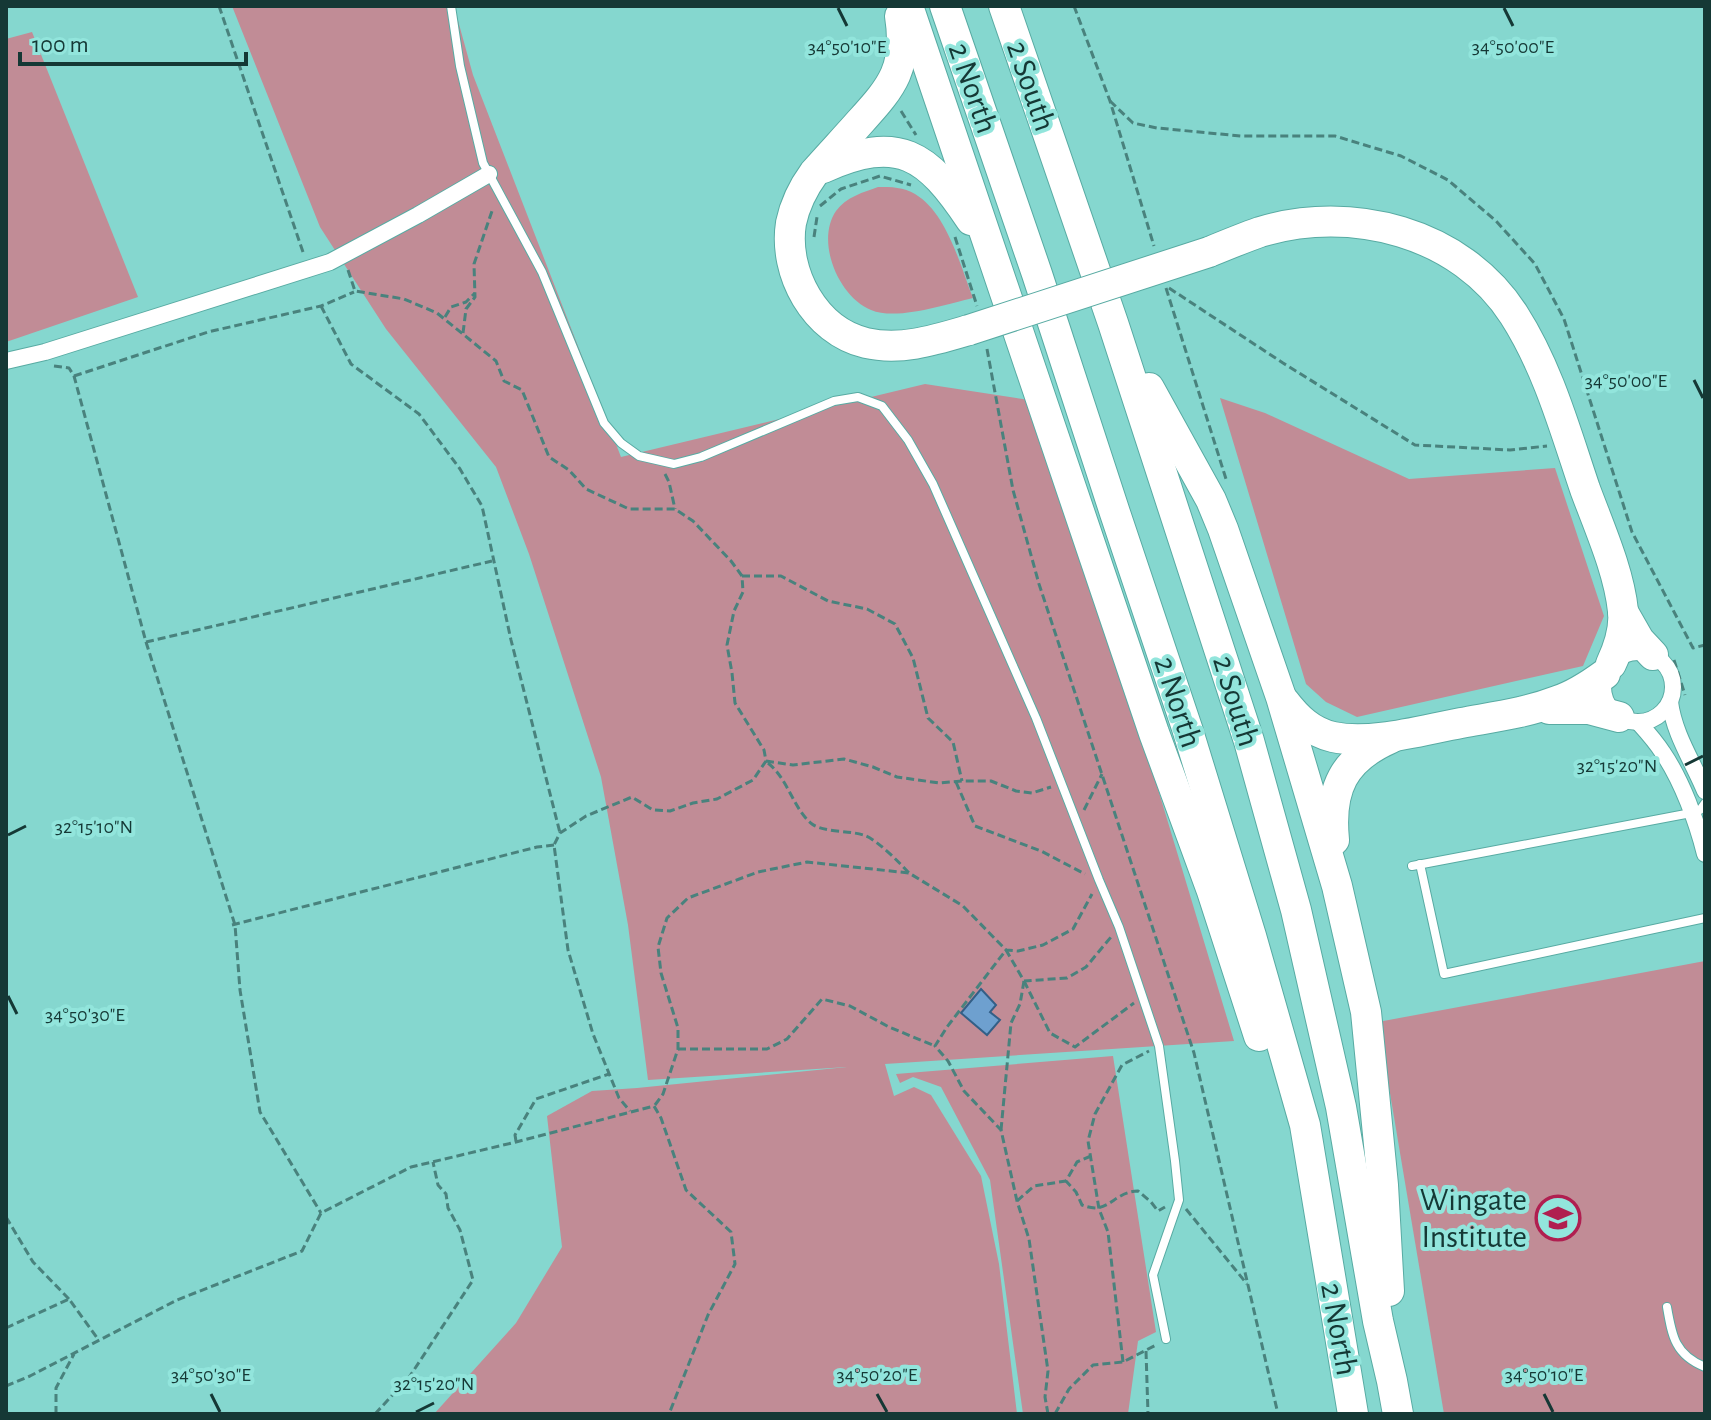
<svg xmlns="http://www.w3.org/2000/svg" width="1711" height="1420" font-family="'Alegreya Sans',sans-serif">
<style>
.green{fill:#c18c96}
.building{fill:#6ea0cf;stroke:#335f87;stroke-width:2}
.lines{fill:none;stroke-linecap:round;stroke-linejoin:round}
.service-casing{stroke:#58aba3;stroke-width:10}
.minor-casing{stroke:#58aba3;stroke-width:18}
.motorway-casing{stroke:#58aba3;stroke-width:32}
.path{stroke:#49827d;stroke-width:3;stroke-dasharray:8 4;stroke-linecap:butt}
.service{stroke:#fff;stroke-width:8}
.minor{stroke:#fff;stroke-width:16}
.motorway{stroke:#fff;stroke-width:30}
.motorway-bridge-casing{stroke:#58aba3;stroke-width:32;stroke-linecap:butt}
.motorway-bridge{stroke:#fff;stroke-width:30}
.ticks{fill:none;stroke:#153835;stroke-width:3}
.labels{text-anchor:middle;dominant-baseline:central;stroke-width:8;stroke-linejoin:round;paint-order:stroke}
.street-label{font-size:32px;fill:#153835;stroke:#92e5dc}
.poi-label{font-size:32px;fill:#153835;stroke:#92e5dc;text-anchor:end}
.ticks-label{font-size:20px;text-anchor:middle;fill:#153835;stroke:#92e5dc;stroke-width:8;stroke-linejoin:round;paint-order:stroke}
</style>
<rect width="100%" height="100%" fill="#85d7cf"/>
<g class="green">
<path d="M 232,6 L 454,6 L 473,75 L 621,457 L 925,384 L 1029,400 L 1078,524 L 1234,1041 L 885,1064 L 894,1096 L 914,1087 L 931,1095 L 981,1176 L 999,1264 L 1017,1414 L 434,1414 L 516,1323 L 562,1247 L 547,1116 L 592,1091 L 637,1088 L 847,1067 L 648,1080 L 628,925 L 601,777 L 529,554 L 496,467 L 386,329 L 320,227 Z"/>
<path d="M 32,32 L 138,297 L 6,342 L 6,39 Z"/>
<path d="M 878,187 C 891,187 904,187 915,194 C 947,213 960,265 973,298 C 946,304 897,321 871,310 C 839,297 815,242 836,211 C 846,197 864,192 878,187 Z"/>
<path d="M 1220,398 L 1265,413 L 1409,479 L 1555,468 L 1604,616 L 1583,666 L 1357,717 L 1326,702 L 1306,684 Z"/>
<path d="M 1705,961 L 1705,1414 L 1444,1414 L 1378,1022 Z"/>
<path d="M 1113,1056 L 1156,1332 L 1138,1341 L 1128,1414 L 1023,1414 L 990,1180 L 941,1087 L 913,1077 L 900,1083 L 896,1074 Z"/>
</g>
<path class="building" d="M 981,989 L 996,1005 L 990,1012 L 1000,1020 L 987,1035 L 961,1013 Z"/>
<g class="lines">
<g class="service-casing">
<g id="service">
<path d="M 451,6 L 460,66 L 483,163 L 542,272 L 604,423 L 621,443 L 639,456 L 674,464 L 701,457 L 834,401 L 858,397 L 882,406 L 908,440 L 933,484 L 1036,718 L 1099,880 L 1119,927 L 1159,1046 L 1175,1161 L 1179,1200 L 1153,1275 L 1166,1339"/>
<path d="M 1420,864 L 1444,974 L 1705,918"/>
<path d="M 1412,866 L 1691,813 L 1700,810 L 1705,803"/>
<path d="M 1667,1307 C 1672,1336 1675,1355 1705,1367"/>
</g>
</g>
<g class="minor-casing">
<g id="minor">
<path d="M 6,361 L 45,352 L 330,262 L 418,215 L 489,174"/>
<circle cx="1638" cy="687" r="35"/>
<path d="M 1670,702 C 1674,734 1693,762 1705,791"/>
<path d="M 1639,723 C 1648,733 1656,742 1663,753 C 1682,781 1697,822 1705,854"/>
</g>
</g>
<g class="motorway-casing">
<g id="motorway">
<path d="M 908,6 L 1154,733 L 1212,891 L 1259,1036"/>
<path d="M 945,6 L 1037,274 L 1115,513 L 1187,728 L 1251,936 L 1305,1125 L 1353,1414"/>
<path d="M 1004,6 L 1113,323 L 1249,741 L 1296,910 L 1341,1107 L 1378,1321 L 1392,1381 L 1398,1414"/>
<path d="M 900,16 C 908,67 893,86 860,122 C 845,139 829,156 814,173 C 803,188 795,204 791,223 C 783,273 815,331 866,343 C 901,351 935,340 969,330"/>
<path d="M 823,168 C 899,134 927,154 971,220"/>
<path d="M 1209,252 C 1226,245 1243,238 1260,232 C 1351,204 1461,232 1514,315 C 1548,368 1565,430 1585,489 C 1599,527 1619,571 1623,611 C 1625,630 1619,647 1611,664"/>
<path d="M 1149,388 L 1211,500 L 1223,529 L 1281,697 L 1337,886 L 1366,1012 L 1383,1185 L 1389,1291"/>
<path d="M 1623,612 L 1639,640 L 1653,655"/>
<path d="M 1284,701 C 1297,718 1311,732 1333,737 C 1372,745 1422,730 1461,723 C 1493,717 1526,713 1557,701 C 1575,695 1590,685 1605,674"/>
<path d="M 1549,709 L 1589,709 L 1619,717"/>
<path d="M 1334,840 C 1329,789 1343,759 1391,738"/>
</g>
</g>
<g class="path">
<path d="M 219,6 L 304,255"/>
<path d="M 1074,6 L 1110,101 L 1154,246"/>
<path d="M 1110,101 L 1133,123 L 1157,128 L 1241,136 L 1335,136 L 1401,156 L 1448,180 L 1496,221 L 1535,264 L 1564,319 L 1632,532 L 1693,648 L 1705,645"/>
<path d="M 901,111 L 916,135"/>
<path d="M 820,206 L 841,189 L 880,176 L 911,185"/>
<path d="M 814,237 L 817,217"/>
<path d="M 955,237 L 977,306"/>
<path d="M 348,270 L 355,291 L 404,299 L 437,313 L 496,361 L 504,381 L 522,390 L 549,457 L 569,470 L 586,489 L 629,509 L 675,509 L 693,521 L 731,561 L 742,576 L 743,592 L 734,611 L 727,645 L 732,673 L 735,703 L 764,750 L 766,761 L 753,780 L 717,799 L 693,803 L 670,811 L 653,810 L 632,797 L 586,816 L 560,833 L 554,845 L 568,950 L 593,1034 L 619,1098 L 630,1111"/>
<path d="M 1166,288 L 1226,479"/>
<path d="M 1169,288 L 1283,363 L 1415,445 L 1510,450 L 1547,446"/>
<path d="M 321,306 L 351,364 L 419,414 L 460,469 L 482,506 L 511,640 L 560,833"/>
<path d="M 445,317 L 451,307 L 466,302 L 475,293"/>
<path d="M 463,333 L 466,309 L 475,297 L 474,264 L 493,208"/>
<path d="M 987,349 L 1013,490 L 1039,584 L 1194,1053 L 1278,1414"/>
<path d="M 54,366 L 69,368 L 74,376 L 146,642 L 235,925 L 240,990 L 260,1112 L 321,1213"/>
<path d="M 74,376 L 208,332 L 321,306 L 354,292"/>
<path d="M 665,474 L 669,482 L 675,509"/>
<path d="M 742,576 L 781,576 L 828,601 L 867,609 L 895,624 L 913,658 L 928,718 L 953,742 L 962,781"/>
<path d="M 146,642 L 492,561"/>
<path d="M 1674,660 L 1685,695"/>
<path d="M 766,761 L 793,765 L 844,759 L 873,767 L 897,777 L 939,783 L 962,781 L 991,781 L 1016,791 L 1032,793 L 1051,787"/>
<path d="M 768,763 C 789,780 793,809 812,824 C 824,833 852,830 866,836 C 878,841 900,863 909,873"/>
<path d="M 956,782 L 975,826 L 1041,851 L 1085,874"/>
<path d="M 1084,810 L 1102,774"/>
<path d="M 232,925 L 537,847 L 554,845"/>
<path d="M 1024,981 L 1050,1033 L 1075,1047 L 1134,1003"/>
<path d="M 678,1049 L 767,1049 L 787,1039 L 822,999 L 850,1006 L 889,1027 L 935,1046"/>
<path d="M 655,1105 L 663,1094 L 678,1049 L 678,1028 L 661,973 L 658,947 L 667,918 L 688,898 L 758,872 L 807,862 L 909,873 L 963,906 L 1006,950 L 1018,951 L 1043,945 L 1073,929 L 1092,894"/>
<path d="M 1001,1130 L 1011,1023 L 1020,1004 L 1024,981"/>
<path d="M 516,1141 L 515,1135 L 536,1099 L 609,1074"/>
<path d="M 1091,1156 L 1077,1162 L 1066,1181 L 1076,1192 L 1082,1205 C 1109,1216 1112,1192 1138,1191 L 1151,1202 L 1158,1211 L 1165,1207"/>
<path d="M 1017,1201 L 1034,1186 L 1066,1181"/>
<path d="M 1186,1209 L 1247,1284"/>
<path d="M 6,1217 L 33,1262 L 69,1299"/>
<path d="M 6,1328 L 69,1299 L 98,1339"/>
<path d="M 1146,1351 L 1148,1414"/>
<path d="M 1123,1362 L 1108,1232 L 1099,1209 L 1088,1141 L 1095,1114 L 1122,1065 L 1149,1051"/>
<path d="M 6,1386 L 30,1376 L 177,1300 L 302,1251 L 321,1213 L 411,1167 L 516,1142 L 654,1106 L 661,1118 L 686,1190 L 731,1232 L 735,1264 L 708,1315 L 669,1414"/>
<path d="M 56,1414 L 56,1388 L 74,1354"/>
<path d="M 375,1414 L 410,1376 L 473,1280 L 460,1230 L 448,1208 L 446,1194 L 438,1185 L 433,1162"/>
<path d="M 1048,1414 L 1045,1397 L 1048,1371 L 1029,1239 L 1017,1201 L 1001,1130 L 964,1091 L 948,1061 L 935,1046 L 947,1027 L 1006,950 L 1024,981 L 1067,978 L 1086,967 L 1111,937"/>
<path d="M 1055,1414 L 1069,1389 L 1093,1365 L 1123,1362 L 1156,1345"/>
</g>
<use href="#service" class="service"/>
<use href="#minor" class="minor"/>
<use href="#motorway" class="motorway"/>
<g class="motorway-bridge-casing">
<path id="motorway-bridge" d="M 969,330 L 1209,252"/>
</g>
<use href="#motorway-bridge" class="motorway-bridge"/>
</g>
<path class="ticks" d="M 838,8 L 847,26M 1504,8 L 1513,26M 1694,380 L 1703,398M 1685,765 L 1703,756M 8,835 L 26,826M 8,996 L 17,1014M 211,1394 L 220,1412M 877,1394 L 887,1412M 1544,1394 L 1553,1412M 416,1412 L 434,1403"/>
<defs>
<g id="university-ring" transform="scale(2.3)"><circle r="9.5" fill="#92e5dc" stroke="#b01f50" stroke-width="1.5"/><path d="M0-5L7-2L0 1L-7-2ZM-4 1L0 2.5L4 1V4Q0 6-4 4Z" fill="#b01f50"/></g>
</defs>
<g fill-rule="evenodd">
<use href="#university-ring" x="1558" y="1218"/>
</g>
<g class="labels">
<g class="street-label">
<text transform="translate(1031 86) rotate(71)">2 South</text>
<text transform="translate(973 88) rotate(71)">2 North</text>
<text transform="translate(1236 701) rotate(73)">2 South</text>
<text transform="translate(1178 702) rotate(72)">2 North</text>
<text transform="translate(1339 1329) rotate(80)">2 North</text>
</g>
<g class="poi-label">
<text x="1527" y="1200">Wingate<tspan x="1527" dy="37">Institute</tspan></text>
</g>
</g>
<g class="ticks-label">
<text x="847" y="53">34°50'10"E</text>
<text x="1513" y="53">34°50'00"E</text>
<text x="1626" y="387">34°50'00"E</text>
<text x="1617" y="772">32°15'20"N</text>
<text x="94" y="833">32°15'10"N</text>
<text x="85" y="1021">34°50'30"E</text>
<text x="211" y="1381">34°50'30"E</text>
<text x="877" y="1381">34°50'20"E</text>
<text x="1544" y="1381">34°50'10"E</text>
<text x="434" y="1390">32°15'20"N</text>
</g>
<rect width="1711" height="1420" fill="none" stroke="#153835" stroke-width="16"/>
<path d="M20 52v12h226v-12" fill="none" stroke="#153835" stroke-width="4"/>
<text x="32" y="52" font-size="24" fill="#153835" stroke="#92e5dc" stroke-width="6" paint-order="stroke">100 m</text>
</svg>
